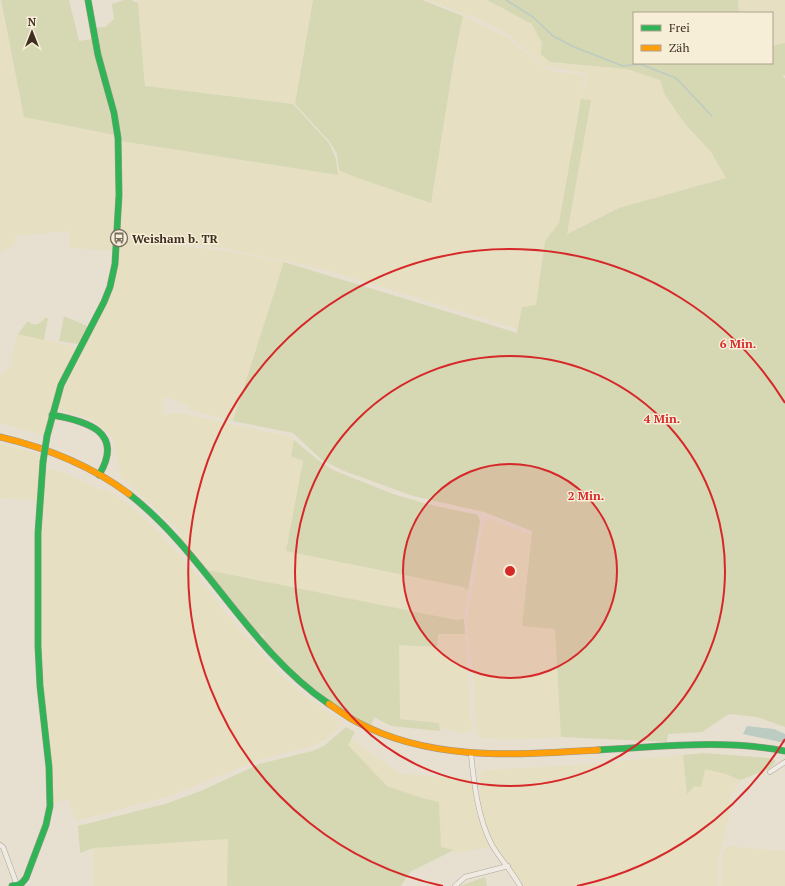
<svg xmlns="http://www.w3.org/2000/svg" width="785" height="886" font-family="'PT Serif',serif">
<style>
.farmland{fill:#e6dfc2}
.green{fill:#d6d7b3}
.water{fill:#bcccc2}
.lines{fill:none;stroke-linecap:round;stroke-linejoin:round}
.stream{stroke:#bcccc2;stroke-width:1.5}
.street-casing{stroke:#ada599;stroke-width:5.5}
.fast-casing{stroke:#9c958a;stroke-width:7}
.slow-casing{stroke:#9c958a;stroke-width:7}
.street{stroke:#efebe3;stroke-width:4.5}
.fast{stroke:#30b455;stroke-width:6}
.slow{stroke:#ff9f0a;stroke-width:6}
.fast-bridge-casing{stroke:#9c958a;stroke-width:7;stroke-linecap:butt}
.fast-bridge{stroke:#30b455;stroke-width:6}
.ring{fill:none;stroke:#d62828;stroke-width:2}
.labels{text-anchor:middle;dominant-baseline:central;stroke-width:3;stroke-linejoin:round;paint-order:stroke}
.poi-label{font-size:12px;font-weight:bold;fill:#3d2e20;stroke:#f7eed8;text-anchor:start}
.centre{fill:#d62828;stroke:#f7eed8;stroke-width:2}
.ring-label{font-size:12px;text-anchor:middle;font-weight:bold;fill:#d62828;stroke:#f7eed8;stroke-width:3;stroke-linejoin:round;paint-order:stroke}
</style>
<rect width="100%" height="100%" fill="#e7e0d1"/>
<g class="farmland">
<path d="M 0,0 L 24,117 L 115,135 L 116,165 L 113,251 L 70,248 L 69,231 L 15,236 L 15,245 L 0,253 Z"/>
<path d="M 138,0 L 313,0 L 295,104 L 145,86 Z"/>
<path d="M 427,0 L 487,0 L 532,24 L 542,43 L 542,49 L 550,62 L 628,69 L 660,80 L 665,95 L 685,124 L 711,152 L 726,178 L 619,208 L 566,234 L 590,101 L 581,99 L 559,223 L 545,241 L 536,305 L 522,307 L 518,329 L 323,269 L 223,248 L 118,235 L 121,141 L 337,175 L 337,169 L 352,176 L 446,108 L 463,16 L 508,38 L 545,68 L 556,72 L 580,74 L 585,77 L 582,90 L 584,90 L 587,77 L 585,73 L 545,66 L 507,34 L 478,19 Z"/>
<path d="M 738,0 L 785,0 L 785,43 L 772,46 L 772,13 L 739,13 Z"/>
<path d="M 121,238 L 238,253 L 284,262 L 233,421 L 192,411 L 184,403 L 164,397 L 163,407 L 164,415 L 180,413 L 291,437 L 294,440 L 291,456 L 303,461 L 286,551 L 463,587 L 468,590 L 464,619 L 456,620 L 207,570 L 180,538 L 181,532 L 121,477 L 112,437 L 91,419 L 61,411 L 58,405 L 62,386 L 107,300 L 118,240 Z"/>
<path d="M 18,334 L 77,347 L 60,381 L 47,428 L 44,429 L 43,435 L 0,423 L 0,377 L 12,366 L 11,356 Z"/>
<path d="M 0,444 L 39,454 L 43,460 L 39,501 L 0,498 Z"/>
<path d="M 44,468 L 63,472 L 103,491 L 106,489 L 129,505 L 154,527 L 200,578 L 221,608 L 283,677 L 304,695 L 341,722 L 337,730 L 329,738 L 309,747 L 261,759 L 170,796 L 76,821 L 68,799 L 52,804 L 41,664 L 38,541 Z"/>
<path d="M 490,519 L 531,535 L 522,626 L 555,629 L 561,737 L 508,740 L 480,737 L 476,734 L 473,674 L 467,622 L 484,522 Z"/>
<path d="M 438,634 L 465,634 L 472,732 L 460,733 L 441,728 L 439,723 L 400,719 L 399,645 L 437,647 Z"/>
<path d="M 351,739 L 401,774 L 471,779 L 477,815 L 490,847 L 455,853 L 454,850 L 441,847 L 439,802 L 422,798 L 387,786 L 348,745 Z"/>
<path d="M 683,755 L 687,794 L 695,786 L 701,787 L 705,769 L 726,774 L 742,781 L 737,785 L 732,794 L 728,821 L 718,862 L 718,886 L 521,886 L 493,844 L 484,824 L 480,803 L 480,775 L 484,770 L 564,766 Z"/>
<path d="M 229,839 L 227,886 L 93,886 L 93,848 Z"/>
<path d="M 726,846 L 785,851 L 785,886 L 721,886 L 722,858 Z"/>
</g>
<g class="green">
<path d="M 1,0 L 69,0 L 79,41 L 92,39 L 115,135 L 24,117 Z"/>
<path d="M 124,0 L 131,0 L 138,3 L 145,86 L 293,104 L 329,143 L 336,159 L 338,175 L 121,141 L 94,28 L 105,27 L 114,19 L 112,4 Z"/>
<path d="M 313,0 L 422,0 L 463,16 L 454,60 L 431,203 L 352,176 L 339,170 L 337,154 L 330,142 L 295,104 Z"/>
<path d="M 487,0 L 738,0 L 739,13 L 634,13 L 634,63 L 772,63 L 772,46 L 785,43 L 785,75 L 782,77 L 785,78 L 785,727 L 757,717 L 729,714 L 702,732 L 668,734 L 667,742 L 561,737 L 555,629 L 522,626 L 532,531 L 484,512 L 413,496 L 344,471 L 322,460 L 293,433 L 233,421 L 284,262 L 517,333 L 522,307 L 536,305 L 545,241 L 559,223 L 581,99 L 591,100 L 567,234 L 619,208 L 726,178 L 711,152 L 685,124 L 665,95 L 660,80 L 628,69 L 550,62 L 541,54 L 542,43 L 532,24 Z"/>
<path d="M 64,316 L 87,326 L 88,328 L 78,344 L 59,341 Z"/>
<path d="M 45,318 L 48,318 L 44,340 L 18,334 L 28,321 C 34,328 41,323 45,318 Z"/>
<path d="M 294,440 L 318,460 L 333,470 L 393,494 L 427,504 L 478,515 L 480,522 L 468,590 L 463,587 L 286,551 L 303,461 L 291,456 Z"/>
<path d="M 207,570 L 456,620 L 464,619 L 465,634 L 438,634 L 437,647 L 399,645 L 400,719 L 439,723 L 440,731 L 391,726 L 374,717 L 371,726 C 339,711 280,669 263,638 L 265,636 L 258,633 Z"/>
<path d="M 346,727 L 355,732 L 348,745 L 387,786 L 422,798 L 439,802 L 441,847 L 454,850 L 410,872 L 401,886 L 227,886 L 228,839 L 93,848 L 80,853 L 78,826 L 165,804 L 201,791 L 259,764 L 312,751 L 324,746 Z"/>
<path d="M 703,753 L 769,758 L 775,760 L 775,763 L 769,769 L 740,780 L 726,774 L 705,769 L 701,787 L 695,786 L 687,794 L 683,755 Z"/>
<path d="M 485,877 L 487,886 L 460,886 Z"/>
</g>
<path class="water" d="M 747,726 L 774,729 L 785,734 L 785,743 L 743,734 Z"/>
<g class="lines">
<path class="stream" d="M 506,0 L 533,17 L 553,36 L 574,47 L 623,66 L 640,64 L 676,78 L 712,116"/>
<g class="street-casing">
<g id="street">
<path d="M 471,754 C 474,784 478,819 492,845 C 500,859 512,871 520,886"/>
<path d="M 770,772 L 785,762"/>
<path d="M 0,845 L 3,847 L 17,885"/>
<path d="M 455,886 L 465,877 L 508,866"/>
</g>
</g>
<g class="fast-casing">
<g id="fast">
<path d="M 52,415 C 87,421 125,432 99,475"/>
<path d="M 47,436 L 61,385 L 104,302 L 110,287 L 115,264 L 119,195 L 118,138 L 114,113 L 98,55 L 88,0"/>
<path d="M 129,494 C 206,554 248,649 329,704"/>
<path d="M 598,750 C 660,747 724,739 785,751"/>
<path d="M 12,886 L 21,884 L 26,878 L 46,825 L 50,806 L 49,767 L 40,686 L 38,646 L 38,533 L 43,462"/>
</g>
</g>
<g class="slow-casing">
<g id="slow">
<path d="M 0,437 C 47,448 90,465 129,494"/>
<path d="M 329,704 C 338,710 346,716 355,721 C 430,762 516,755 598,750"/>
</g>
</g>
<use href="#street" class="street"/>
<use href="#fast" class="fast"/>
<use href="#slow" class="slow"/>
<g class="fast-bridge-casing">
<path id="fast-bridge" d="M 43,462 L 47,436"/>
</g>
<use href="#fast-bridge" class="fast-bridge"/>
</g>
<circle cx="510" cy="571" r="107" fill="#d62828" fill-opacity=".12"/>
<g class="ring">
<circle cx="510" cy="571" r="107"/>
<circle cx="510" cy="571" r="215"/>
<path d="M785 739A322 322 0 0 1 577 886M443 886A322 322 0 1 1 785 403"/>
</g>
<defs>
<g id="bus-ring" transform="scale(0.9)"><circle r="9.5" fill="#f7eed8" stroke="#786c5e" stroke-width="1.5"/><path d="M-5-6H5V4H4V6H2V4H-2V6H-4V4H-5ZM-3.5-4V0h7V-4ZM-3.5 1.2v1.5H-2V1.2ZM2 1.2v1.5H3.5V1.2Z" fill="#786c5e"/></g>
</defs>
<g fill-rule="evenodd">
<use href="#bus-ring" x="119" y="238"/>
</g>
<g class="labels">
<g class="poi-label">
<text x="132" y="238">Weisham b. TR</text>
</g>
</g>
<circle cx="510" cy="571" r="6" class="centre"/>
<g class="ring-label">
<text x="738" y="348">6 Min.</text>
<text x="662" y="423">4 Min.</text>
<text x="586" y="500">2 Min.</text>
</g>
<rect x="633" y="12" width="140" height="52" fill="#f7eed8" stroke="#ada18e"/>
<rect x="641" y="25" width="20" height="6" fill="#30b455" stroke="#ada18e"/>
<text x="669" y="32" font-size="12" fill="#3d2e20">Frei</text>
<rect x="641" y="45" width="20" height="6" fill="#ff9f0a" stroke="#ada18e"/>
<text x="669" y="52" font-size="12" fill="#3d2e20">Zäh</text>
<g transform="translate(32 32)" stroke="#f7eed8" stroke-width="3" paint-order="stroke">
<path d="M0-3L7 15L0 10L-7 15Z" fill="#3d2e20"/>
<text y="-6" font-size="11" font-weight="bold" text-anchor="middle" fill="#3d2e20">N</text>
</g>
</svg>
